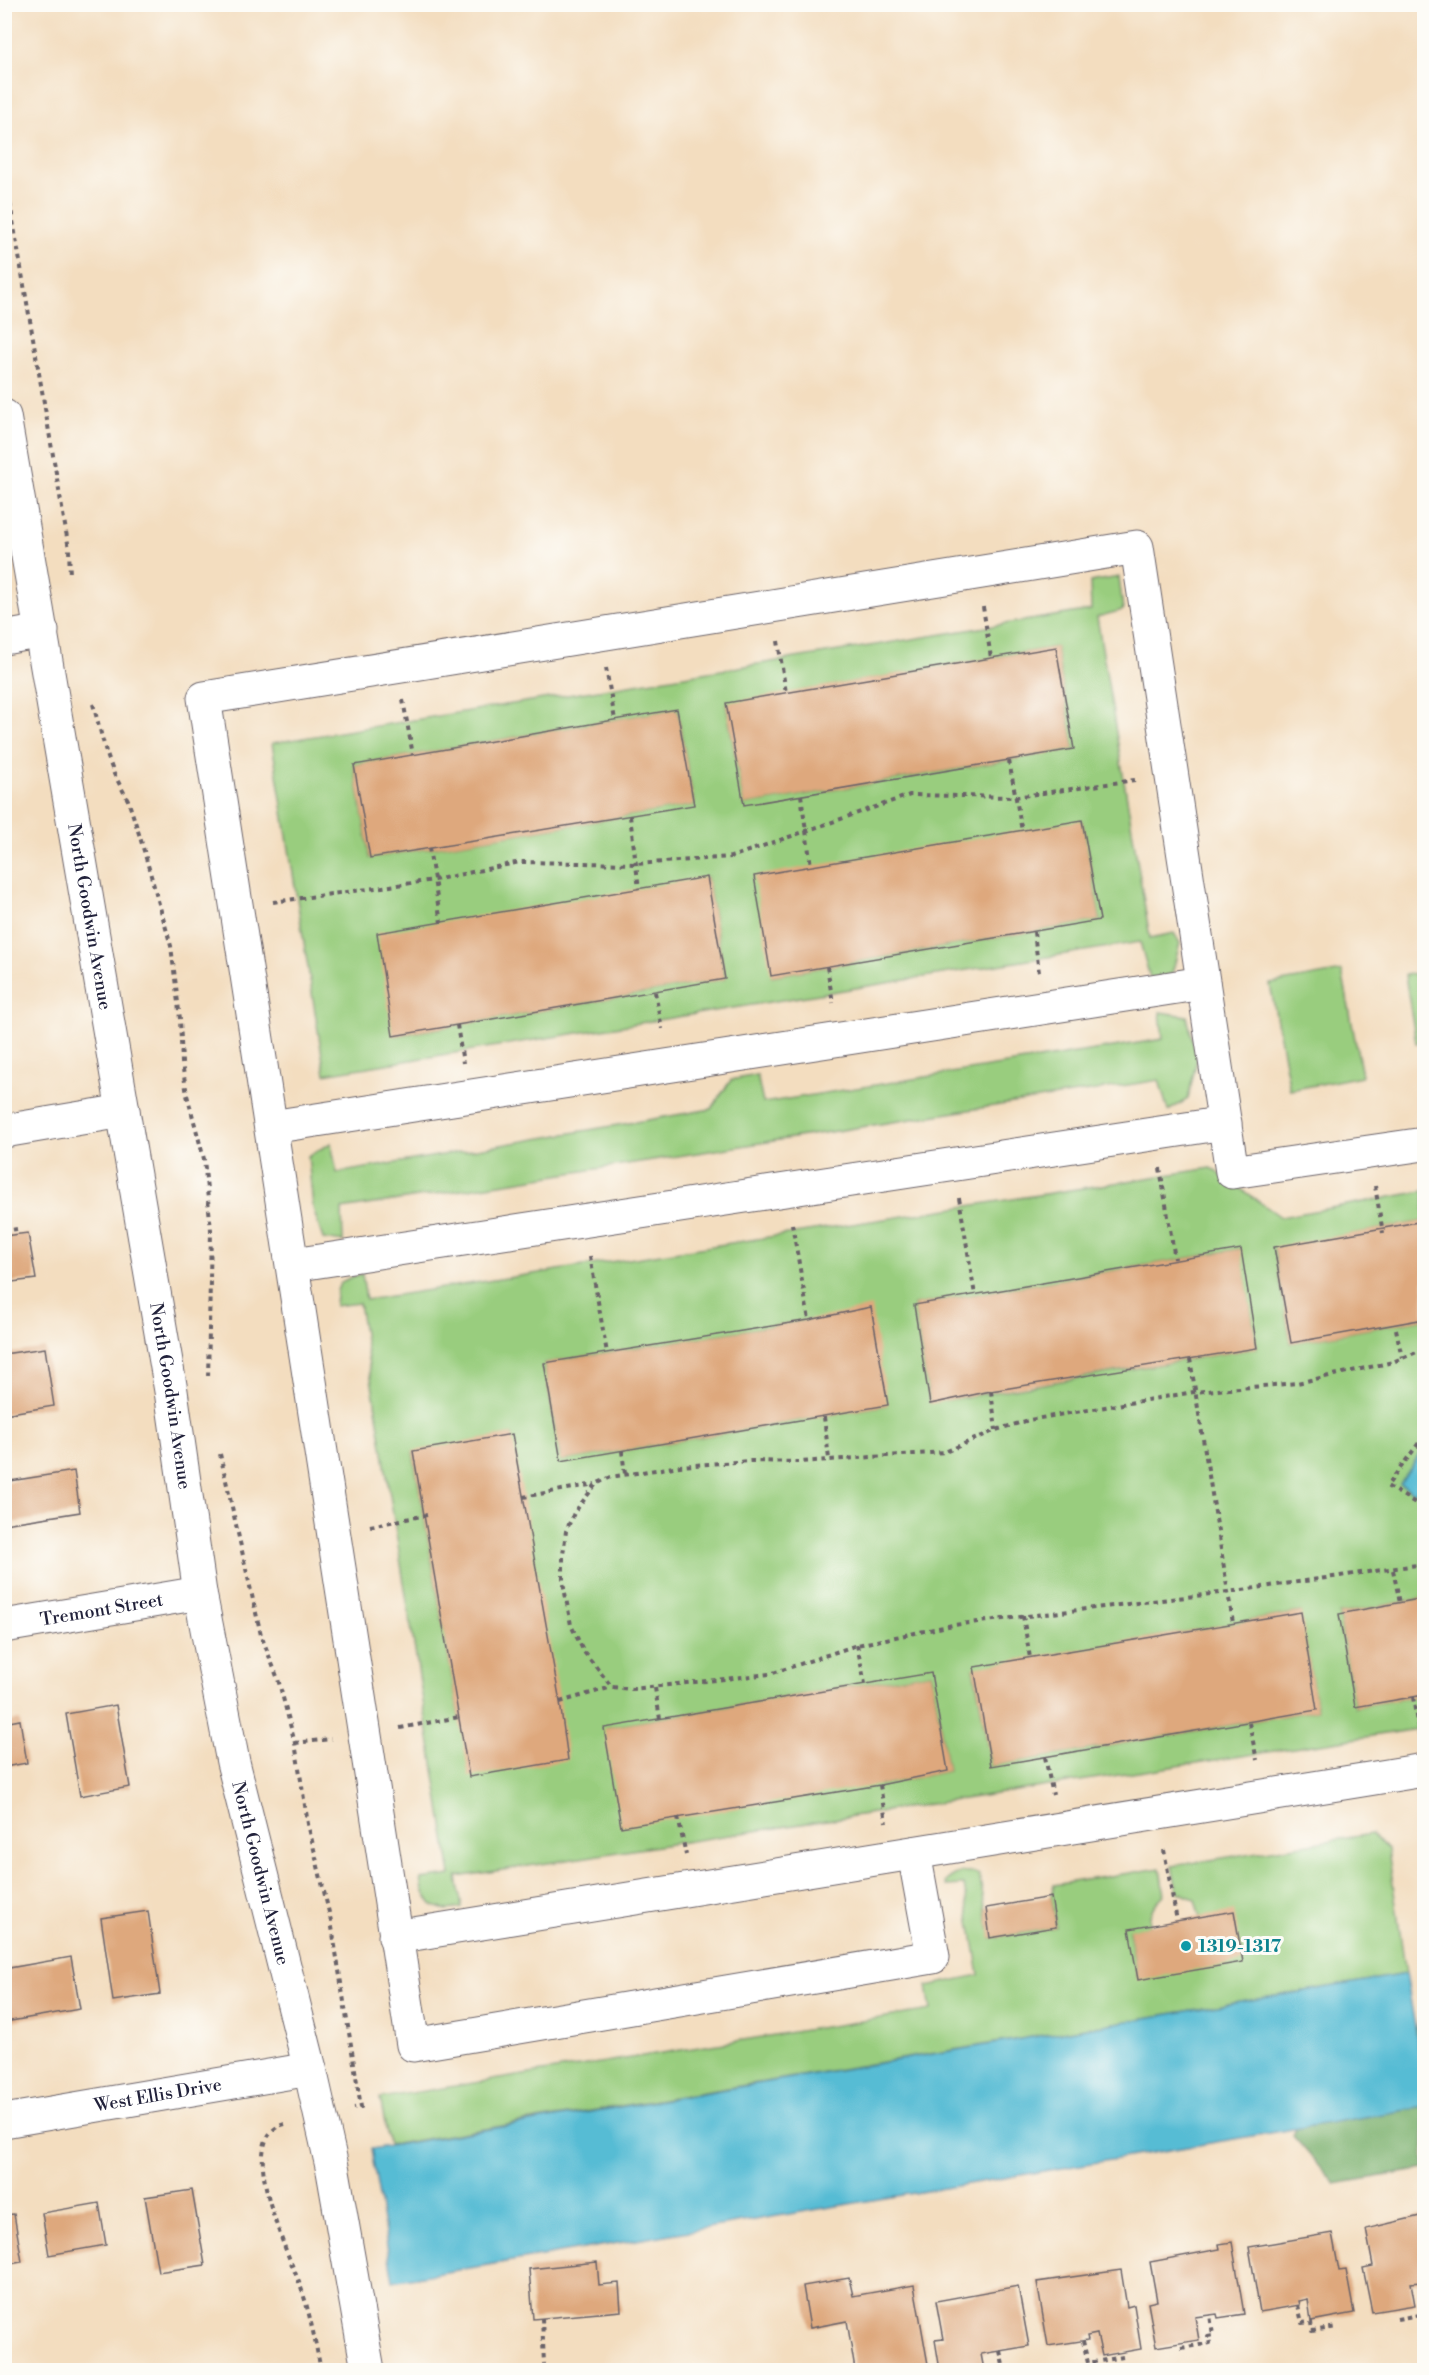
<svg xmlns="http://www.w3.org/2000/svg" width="1429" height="2375" font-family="'Libre Bodoni',serif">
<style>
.green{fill:#99cd7e;stroke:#5e785c;stroke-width:1.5;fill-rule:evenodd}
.forest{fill:#7ab06d;stroke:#4e6954;stroke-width:1.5}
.water{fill:#56bcd4;stroke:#3c6f88;stroke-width:1.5}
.building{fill:#dea87d}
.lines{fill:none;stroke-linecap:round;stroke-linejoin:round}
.minor-casing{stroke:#6b6369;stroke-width:35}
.path{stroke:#6b6369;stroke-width:4;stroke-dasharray:4.5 4.5;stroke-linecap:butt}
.minor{stroke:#fff;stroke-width:33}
.culture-dot{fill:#0f9aa8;stroke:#fdfcf7;stroke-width:2}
.labels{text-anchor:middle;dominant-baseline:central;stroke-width:6;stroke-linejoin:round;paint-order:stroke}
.street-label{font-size:18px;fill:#22223b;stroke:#fdfcf7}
.culture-label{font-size:18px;font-weight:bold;fill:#0d838f;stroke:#fdfcf7;text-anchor:start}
</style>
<rect width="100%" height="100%" fill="#fdfcf7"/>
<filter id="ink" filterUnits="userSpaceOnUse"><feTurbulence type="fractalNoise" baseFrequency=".0167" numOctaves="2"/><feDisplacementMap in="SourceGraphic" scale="12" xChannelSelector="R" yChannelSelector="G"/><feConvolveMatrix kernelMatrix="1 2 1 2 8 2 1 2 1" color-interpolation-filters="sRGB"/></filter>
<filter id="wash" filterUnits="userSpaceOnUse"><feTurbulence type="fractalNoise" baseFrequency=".008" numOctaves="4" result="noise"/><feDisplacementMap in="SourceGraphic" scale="24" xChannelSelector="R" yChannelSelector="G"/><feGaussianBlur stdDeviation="1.35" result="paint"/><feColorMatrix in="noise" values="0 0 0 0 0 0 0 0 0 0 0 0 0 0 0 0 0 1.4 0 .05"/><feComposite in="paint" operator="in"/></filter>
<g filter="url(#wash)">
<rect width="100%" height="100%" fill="#f3ddbf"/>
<g class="green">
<path d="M 1119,577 L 1123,610 L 1097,617 L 1150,938 L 1174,933 L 1180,943 L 1172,974 L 1150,978 L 1140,942 L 325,1074 L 272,743 L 1091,610 L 1090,582 ZM 1056,647 L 1074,749 L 744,805 L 726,704 ZM 677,709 L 694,805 L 370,858 L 354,765 ZM 1082,821 L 1100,920 L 771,976 L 1022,831 ZM 707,877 L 725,979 L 394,1036 Z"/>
<path d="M 1342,971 L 1362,1076 L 1290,1090 L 1270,984 Z"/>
<path d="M 1424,972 L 1424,1041 L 1416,1043 L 1405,975 Z"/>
<path d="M 1160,1012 L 1187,1016 L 1197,1059 L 1188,1099 L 1168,1111 L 1159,1080 L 342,1209 L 343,1242 L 323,1239 L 313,1208 L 308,1156 L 331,1143 L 337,1173 L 711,1109 L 731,1080 L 757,1075 L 763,1103 L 1163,1039 Z"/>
<path d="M 1211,1168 L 1281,1217 L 1424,1191 L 1424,1221 L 1274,1248 L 1291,1343 L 1424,1319 L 1424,1598 L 1339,1614 L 1355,1707 L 1424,1695 L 1424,1728 L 457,1877 L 462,1908 L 447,1910 L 433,1906 L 423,1891 L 421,1879 L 451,1875 L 359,1303 L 335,1306 C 336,1282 340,1280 362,1274 L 366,1300 ZM 1240,1249 L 1257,1348 L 930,1403 L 914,1305 ZM 809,1320 L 887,1405 L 561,1461 L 544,1363 ZM 512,1435 L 459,1717 L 413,1452 ZM 1300,1612 L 1317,1710 L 991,1766 L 974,1668 ZM 931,1673 L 948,1771 L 880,1785 L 605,1728 Z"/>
<path d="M 1371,1834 L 1388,1850 L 1406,1974 L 389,2145 L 380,2098 L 931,2010 L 927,1986 L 979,1975 L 964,1885 L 946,1886 L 945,1882 C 955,1873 966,1868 979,1875 L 991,1938 L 1056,1927 L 1051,1897 L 1054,1885 L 1160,1868 L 1164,1895 C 1154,1904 1148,1912 1150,1926 L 1129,1930 L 1138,1979 L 1200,1918 L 1195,1900 L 1177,1891 L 1172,1866 Z"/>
</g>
<path class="forest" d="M 1424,2003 L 1424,2169 L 1335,2184 L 1293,2136 L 1339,2044 L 1403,2076 Z"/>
<g class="water">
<path d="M 1421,1452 L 1424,1455 L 1424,1493 L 1418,1488 L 1414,1493 L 1400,1484 Z"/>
<path d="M 1406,1974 L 1424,2080 L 1424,2107 L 393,2281 L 371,2149 Z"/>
</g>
<g id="blocks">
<g class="building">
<path d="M 1056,647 L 1074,749 L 744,805 L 726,703 Z"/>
<path d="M 677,709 L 694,805 L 370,858 L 354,765 Z"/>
<path d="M 1082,820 L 1100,920 L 771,976 L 754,876 Z"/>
<path d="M 707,877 L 725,979 L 393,1036 L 377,933 Z"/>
<path d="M 1424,1221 L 1424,1319 L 1291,1343 L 1274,1247 Z"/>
<path d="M 28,1233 L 36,1279 L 4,1283 L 4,1236 Z"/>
<path d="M 1241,1249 L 1257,1348 L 991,1391 L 930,1404 L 914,1305 Z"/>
<path d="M 871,1307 L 888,1405 L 561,1461 L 544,1363 L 809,1320 Z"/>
<path d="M 45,1348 L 54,1406 L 4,1414 L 4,1354 Z"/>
<path d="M 512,1434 L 560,1702 L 568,1760 L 469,1777 L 413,1451 Z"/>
<path d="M 74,1471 L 80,1512 L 4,1524 L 4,1482 Z"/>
<path d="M 1424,1598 L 1424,1695 L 1355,1707 L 1339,1614 Z"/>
<path d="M 1301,1612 L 1317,1710 L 991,1766 L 974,1667 Z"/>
<path d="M 931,1673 L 948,1771 L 880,1785 L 621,1827 L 604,1728 Z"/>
<path d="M 116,1705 L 130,1787 L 80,1796 L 66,1714 Z"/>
<path d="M 20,1720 L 27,1763 L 4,1767 L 4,1723 Z"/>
<path d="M 1051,1897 L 1056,1927 L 990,1938 L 986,1908 Z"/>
<path d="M 148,1911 L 160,1994 L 113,2001 L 101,1918 Z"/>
<path d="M 1234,1911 L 1243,1962 L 1138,1980 L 1129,1929 Z"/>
<path d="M 71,1957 L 80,2009 L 5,2022 L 4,1969 Z"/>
<path d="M 192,2190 L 205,2265 L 158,2272 L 145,2197 Z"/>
<path d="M 99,2203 L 106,2245 L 49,2255 L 42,2213 Z"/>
<path d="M 14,2214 L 22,2262 L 4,2265 L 4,2215 Z"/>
<path d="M 1424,2215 L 1424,2286 L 1420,2287 L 1420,2282 L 1411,2283 L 1415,2305 L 1372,2312 L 1363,2268 L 1373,2266 L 1366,2229 Z"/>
<path d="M 1332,2233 L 1339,2271 L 1346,2270 L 1354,2313 L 1311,2321 L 1308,2299 L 1299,2301 L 1300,2305 L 1260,2312 L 1249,2247 Z"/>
<path d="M 1232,2242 L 1244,2314 L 1218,2318 L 1217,2314 L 1195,2317 L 1199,2340 L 1156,2347 L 1148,2303 L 1157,2301 L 1150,2262 L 1220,2249 L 1219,2244 Z"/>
<path d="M 597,2262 L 599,2285 L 619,2283 L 621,2311 L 533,2319 L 529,2269 Z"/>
<path d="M 1121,2270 L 1127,2307 L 1134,2305 L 1141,2349 L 1102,2356 L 1097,2334 L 1087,2336 L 1088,2340 L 1048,2346 L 1037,2282 Z"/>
<path d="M 849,2278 L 853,2296 L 914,2285 L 929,2370 L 855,2370 L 847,2321 L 810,2328 L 803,2286 Z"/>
<path d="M 1018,2286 L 1029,2346 L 981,2354 L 984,2370 L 940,2370 L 935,2340 L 943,2339 L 936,2301 Z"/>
</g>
</g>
</g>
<g filter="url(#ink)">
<use href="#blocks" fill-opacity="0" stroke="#6b6369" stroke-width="1.5"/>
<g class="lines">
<g class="minor-casing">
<g id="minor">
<path id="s1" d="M 4,416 L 171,1391 L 200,1593 L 233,1762 L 310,2069 L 333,2171 L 368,2370"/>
<path d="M 4,638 L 42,631"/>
<path d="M 271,1127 L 1203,983"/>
<path d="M 4,1131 L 123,1111"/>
<path d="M 293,1265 L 1225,1123"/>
<path id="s2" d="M 4,1626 L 200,1593"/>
<path d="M 914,1853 L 933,1957 L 413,2045 L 204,698 L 1137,547 L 1232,1172 L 1424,1144"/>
<path d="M 395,1937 L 1424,1770"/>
<path id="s3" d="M 4,2121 L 310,2069"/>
</g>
</g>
<g class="path">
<path d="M 4,168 L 69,549 L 70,576"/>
<path d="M 983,607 L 991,658"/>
<path d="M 778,641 L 786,693"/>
<path d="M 606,668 L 615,720"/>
<path d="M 403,700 L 413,755"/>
<path d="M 93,704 L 106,752 L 114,774 L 128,800 L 140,837 L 171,946 L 180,1019 L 182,1063 L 187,1095 L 204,1159 L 211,1230 L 208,1379"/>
<path d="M 1009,761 L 1022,831"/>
<path d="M 801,795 L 811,866"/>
<path d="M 630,816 L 639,889"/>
<path d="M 429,848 L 441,923"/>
<path d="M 273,902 L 434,880 L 520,862 L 637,864 L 731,857 L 910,795 L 1015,797 L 1135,780"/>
<path d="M 1034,932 L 1039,973"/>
<path d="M 827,967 L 833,1003"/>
<path d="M 655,992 L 662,1029"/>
<path d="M 457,1025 L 463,1063"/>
<path d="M 1160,1168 L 1175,1259"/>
<path d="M 1375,1186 L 1383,1233"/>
<path d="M 959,1198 L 975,1295"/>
<path d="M 792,1224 L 809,1320"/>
<path d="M 4,1231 L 17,1229"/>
<path d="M 590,1256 L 607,1353"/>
<path d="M 1396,1329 L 1402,1358"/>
<path d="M 1424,1349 L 1393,1362 L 1297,1383 L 1194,1392 L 1029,1420 L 996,1430 L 945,1452 L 800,1462 L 750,1461 L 680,1466 L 611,1477 L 596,1484 L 574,1513 L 566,1531 L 563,1555 L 563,1582 L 571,1625 L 584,1652 L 612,1687 L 632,1689 L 770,1674 L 857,1645 L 953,1625 L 1228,1592 L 1424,1564"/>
<path d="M 1190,1359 L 1233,1623"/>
<path d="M 991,1391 L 996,1430"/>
<path d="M 824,1417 L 829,1459"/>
<path d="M 1424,1436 L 1387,1486 L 1424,1508"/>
<path d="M 622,1451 L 625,1474"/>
<path d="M 220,1454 L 261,1635 L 278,1679 L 295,1743 L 308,1824 L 331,1921 L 361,2107 L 354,2108"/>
<path d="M 523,1497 L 595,1484"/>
<path d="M 370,1526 L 427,1515"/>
<path d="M 1393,1570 L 1400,1603"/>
<path d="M 1023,1616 L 1030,1658"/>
<path d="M 857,1645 L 865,1684"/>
<path d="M 655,1688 L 660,1719"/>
<path d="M 1413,1697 L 1419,1735"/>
<path d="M 560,1702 L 612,1687"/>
<path d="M 1249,1723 L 1257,1760"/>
<path d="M 400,1728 L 459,1717"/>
<path d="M 295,1743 L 331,1739"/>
<path d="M 1045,1757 L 1053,1795"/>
<path d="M 880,1785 L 886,1822"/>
<path d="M 678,1817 L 686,1855"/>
<path d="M 1164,1850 L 1177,1921"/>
<path d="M 285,2124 C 232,2137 289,2255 300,2285 C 310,2312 315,2342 321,2370"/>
<path d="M 1298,2305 L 1302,2323 L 1311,2322 L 1312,2331 L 1337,2327"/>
<path d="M 542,2318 L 544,2364"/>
<path d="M 1397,2319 L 1424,2314"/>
<path d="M 1083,2341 L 1088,2363 L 1123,2357"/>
<path d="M 1181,2348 L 1210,2343 L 1208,2336 L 1213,2335 L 1210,2315"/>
<path d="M 1000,2351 L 1004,2370"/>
</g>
<use href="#minor" class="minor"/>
</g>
</g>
<circle class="culture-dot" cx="1186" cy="1946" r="6"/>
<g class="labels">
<g class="street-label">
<text stroke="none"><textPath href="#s1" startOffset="508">North Goodwin Avenue</textPath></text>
<text stroke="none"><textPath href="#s1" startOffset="994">North Goodwin Avenue</textPath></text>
<text stroke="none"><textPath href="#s2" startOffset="99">Tremont Street</textPath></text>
<text stroke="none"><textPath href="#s1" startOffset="1480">North Goodwin Avenue</textPath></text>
<text stroke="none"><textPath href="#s3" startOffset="156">West Ellis Drive</textPath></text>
</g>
<g class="culture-label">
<text x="1198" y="1946">1319-1317</text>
</g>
</g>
<rect width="1429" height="2375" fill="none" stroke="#fdfcf7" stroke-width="24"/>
</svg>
